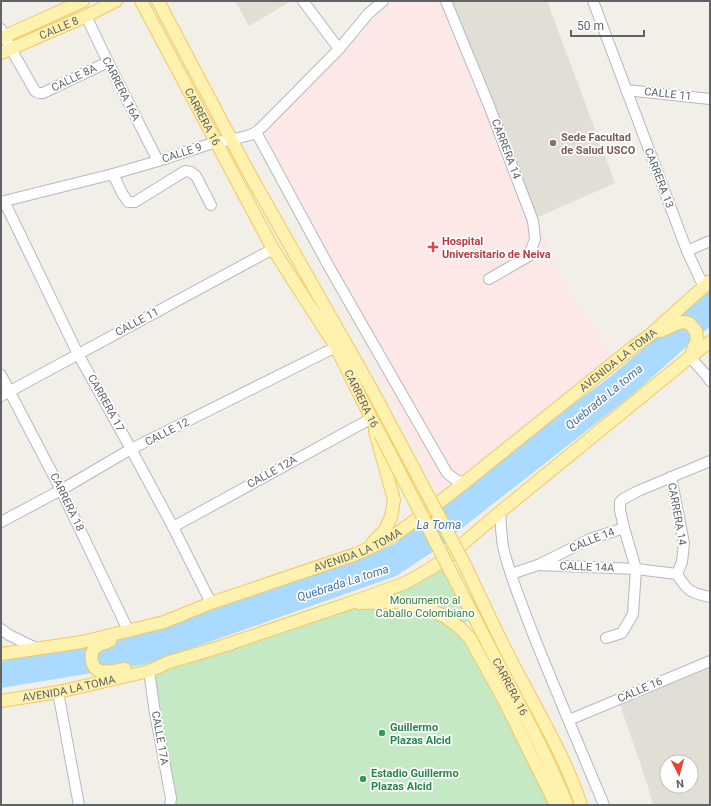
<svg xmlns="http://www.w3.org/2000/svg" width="711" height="806" font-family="Roboto,sans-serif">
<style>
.education{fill:#e1ded6;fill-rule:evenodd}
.medical{fill:#fce8e6}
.green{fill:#c5e8c5}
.water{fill:#aadaff}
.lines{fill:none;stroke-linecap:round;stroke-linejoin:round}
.minor-casing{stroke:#b5b8bc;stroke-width:12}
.major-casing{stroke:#f2c960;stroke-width:14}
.minor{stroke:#fff;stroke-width:10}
.major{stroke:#fff2af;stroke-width:12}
.major-bridge-casing{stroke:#f2c960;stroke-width:14;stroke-linecap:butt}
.major-bridge{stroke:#fff2af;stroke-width:12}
.education-dot{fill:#8d6e63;stroke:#fff;stroke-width:1.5}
.health-dot{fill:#e0444e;stroke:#fff;stroke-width:1.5}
.leisure-dot{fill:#2e9e5b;stroke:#fff;stroke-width:1.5}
.labels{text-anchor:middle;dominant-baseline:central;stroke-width:3.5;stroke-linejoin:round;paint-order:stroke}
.street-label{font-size:11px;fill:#5f6368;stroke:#fff}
.education-label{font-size:11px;font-weight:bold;fill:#785e54;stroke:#fff;text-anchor:start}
.health-label{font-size:11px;font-weight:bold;fill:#be3a42;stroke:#fff;text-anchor:start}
.park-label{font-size:11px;fill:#348238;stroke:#fff}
.leisure-label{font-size:11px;font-weight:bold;fill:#27864d;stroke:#fff;text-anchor:start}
.water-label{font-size:12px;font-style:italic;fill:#4174aa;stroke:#fff}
</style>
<rect width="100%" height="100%" fill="#f1efe8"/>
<g class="education">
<path d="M 235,1 L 291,1 L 249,26 Z"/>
<path d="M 446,1 L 547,1 L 615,183 L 536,218 Z"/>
<path d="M 710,661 L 710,805 L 653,805 L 647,783 L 618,699 ZM 667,762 L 691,762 L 691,786 L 667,786 Z"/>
</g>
<path class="medical" d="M 383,1 L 446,1 L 560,277 L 616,361 L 441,501 L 259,129 Z"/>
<path class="green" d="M 439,562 L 468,622 L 459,626 L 556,805 L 170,805 L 150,673 L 399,584 Z"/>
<path class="water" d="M 710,291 L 710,327 L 703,332 L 631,396 L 457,532 L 446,543 L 396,576 L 147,664 L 1,688 L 1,657 L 127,636 L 212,610 L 375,553 L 396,543 L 428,511 L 610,377 L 671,325 L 700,298 Z"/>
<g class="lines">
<g class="minor-casing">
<g id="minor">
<path d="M 303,1 L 339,49"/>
<path d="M 446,1 L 488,103 L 533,221 L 535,239 L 529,256 L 489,279"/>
<path d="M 593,1 L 687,251 L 704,287"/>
<path d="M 86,16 L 108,62 L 158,161"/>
<path d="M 1,29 L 11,49 L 35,91 L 39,93 L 43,93 L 108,62"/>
<path d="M 626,90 L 710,99"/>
<path d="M 256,132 L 328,265 L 447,473 L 456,480 L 464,483"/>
<path d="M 113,174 L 122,193 L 128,202 L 135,202 L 185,171 L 191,172 L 196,176 L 211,205"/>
<path d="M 4,201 L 78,354 L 131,449 L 173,527 L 211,603"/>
<path d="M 1,202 L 113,174 L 158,161 L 216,142 L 231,140 L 250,135 L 256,132 L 262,127 L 339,49 L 368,14 L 383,1"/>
<path d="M 687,251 L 710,241"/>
<path d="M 690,357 L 706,375 L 710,381"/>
<path d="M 1,375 L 61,490 L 129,632"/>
<path d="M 1,396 L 273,249"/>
<path d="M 671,477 L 684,543 L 682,562 L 677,574"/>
<path d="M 500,512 C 501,525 501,538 504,551 C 511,579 523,607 533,634 C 556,691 580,748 604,805"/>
<path d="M 1,522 L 61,490 L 131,449 L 336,347"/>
<path d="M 173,527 L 372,418"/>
<path d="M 538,565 L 636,569 L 677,574 C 687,591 691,593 710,597"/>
<path d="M 511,574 L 538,565 L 590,539 L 624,528"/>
<path d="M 1,629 L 9,635 L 38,649"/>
<path d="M 606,638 L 622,633 L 633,614 L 636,569 L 624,528 L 620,510 L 620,502 L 623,499 L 638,491 L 710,461"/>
<path d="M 149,671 L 155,713 L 171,798 L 170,805"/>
<path d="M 58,692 L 79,805"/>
<path d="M 569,720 L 710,661"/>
</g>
</g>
<g class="major-casing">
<g id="major">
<path id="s1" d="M 141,1 L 273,249 L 336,347 L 372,420 L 380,434"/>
<path d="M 158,1 L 249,173 L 372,390"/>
<path d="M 1,38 L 83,1"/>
<path id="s2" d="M 1,53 L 86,16 L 116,1"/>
<path d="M 660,331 L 681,322 L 689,323 L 696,331 L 697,340 L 690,357"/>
<path d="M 373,542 L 385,530 L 391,517 L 394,500 L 375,431"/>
<path d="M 465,565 C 484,605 502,645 523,683 C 544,723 567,762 581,805"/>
<path d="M 359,603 L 396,602 L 413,605 L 428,609 L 444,616 L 459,627 L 470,638 L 505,702 L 556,805"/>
<path d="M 110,641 C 105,643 99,644 95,648 C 89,654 91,668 100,671 C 107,673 117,670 125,669"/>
<path id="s3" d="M 489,646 C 516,698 545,750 567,805"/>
<path id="s4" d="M 1,654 L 82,642 L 164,622 L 211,603 L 356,554 L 378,544 L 399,532 L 428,511 L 464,483 L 632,348 L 650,335 L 710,281"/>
<path id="s5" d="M 1,701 L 58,692 L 149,671 L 169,662 L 217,648 L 350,603 L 405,583 L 430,569 L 451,554 L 500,512 L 690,357 L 710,342"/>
</g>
</g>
<use href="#minor" class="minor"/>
<use href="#major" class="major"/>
<g class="major-bridge-casing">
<g id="major-bridge">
<path d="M 372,390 L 465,565"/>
<path d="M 380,434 L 489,646"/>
</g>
</g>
<use href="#major-bridge" class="major-bridge"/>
</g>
<circle class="education-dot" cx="553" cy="143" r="4"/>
<path class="health-dot" d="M431 241h4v4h4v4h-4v4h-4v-4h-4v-4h4z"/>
<g class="leisure-dot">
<circle cx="382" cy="733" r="4"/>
<circle cx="363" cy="779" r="4"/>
</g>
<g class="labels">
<g class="street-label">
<text stroke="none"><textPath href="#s2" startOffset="63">CALLE 8</textPath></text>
<text transform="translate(74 78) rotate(-26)">CALLE 8A</text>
<text transform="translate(121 89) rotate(63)">CARRERA 16A</text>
<text transform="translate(668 94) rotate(6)">CALLE 11</text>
<text stroke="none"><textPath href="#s1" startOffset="131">CARRERA 16</textPath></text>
<text transform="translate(506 149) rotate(69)">CARRERA 14</text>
<text transform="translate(182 153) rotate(-18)">CALLE 9</text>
<text transform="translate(659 178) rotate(69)">CARRERA 13</text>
<text transform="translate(137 322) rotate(-28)">CALLE 11</text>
<text stroke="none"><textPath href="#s4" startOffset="697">AVENIDA LA TOMA</textPath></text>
<text stroke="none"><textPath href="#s1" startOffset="455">CARRERA 16</textPath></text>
<text transform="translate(106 403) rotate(61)">CARRERA 17</text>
<text transform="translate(167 432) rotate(-27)">CALLE 12</text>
<text transform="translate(272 472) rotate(-29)">CALLE 12A</text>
<text transform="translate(67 502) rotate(64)">CARRERA 18</text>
<text transform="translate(677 514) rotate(80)">CARRERA 14</text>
<text transform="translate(592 540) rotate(-22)">CALLE 14</text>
<text stroke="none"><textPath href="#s4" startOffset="373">AVENIDA LA TOMA</textPath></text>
<text transform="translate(587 567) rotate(2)">CALLE 14A</text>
<text stroke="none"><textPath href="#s3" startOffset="46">CARRERA 16</textPath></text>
<text stroke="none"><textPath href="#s5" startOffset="69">AVENIDA LA TOMA</textPath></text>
<text transform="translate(640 690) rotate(-23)">CALLE 16</text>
<text transform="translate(160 738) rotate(80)">CALLE 17A</text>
</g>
<g class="education-label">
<text x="561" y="137">Sede Facultad<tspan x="561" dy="13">de Salud USCO</tspan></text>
</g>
<g class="health-label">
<text x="442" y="241">Hospital<tspan x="442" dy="13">Universitario de Neiva</tspan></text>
</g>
<g class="park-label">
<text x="425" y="600">Monumento al<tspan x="425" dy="13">Caballo Colombiano</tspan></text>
</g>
<g class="leisure-label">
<text x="390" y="727">Guillermo<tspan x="390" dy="13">Plazas Alcid</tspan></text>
<text x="371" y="773">Estadio Guillermo<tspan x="371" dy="13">Plazas Alcid</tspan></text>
</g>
<g class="water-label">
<text transform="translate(604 397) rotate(-39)">Quebrada La toma</text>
<text x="439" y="525">La Toma</text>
<text transform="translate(343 583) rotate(-18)">Quebrada La toma</text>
</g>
</g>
<rect width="711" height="806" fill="none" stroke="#5f6368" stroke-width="4"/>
<g transform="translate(679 774) rotate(174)"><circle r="19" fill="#ffffff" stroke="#bfc1c3"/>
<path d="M0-3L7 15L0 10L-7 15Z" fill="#ea4335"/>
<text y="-6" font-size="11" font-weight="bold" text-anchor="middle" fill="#5f6368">N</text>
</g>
<path d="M571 30v6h73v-6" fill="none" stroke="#5f6368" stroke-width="2"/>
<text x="577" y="30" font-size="12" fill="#5f6368" stroke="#ffffff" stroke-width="3" paint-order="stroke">50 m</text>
</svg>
